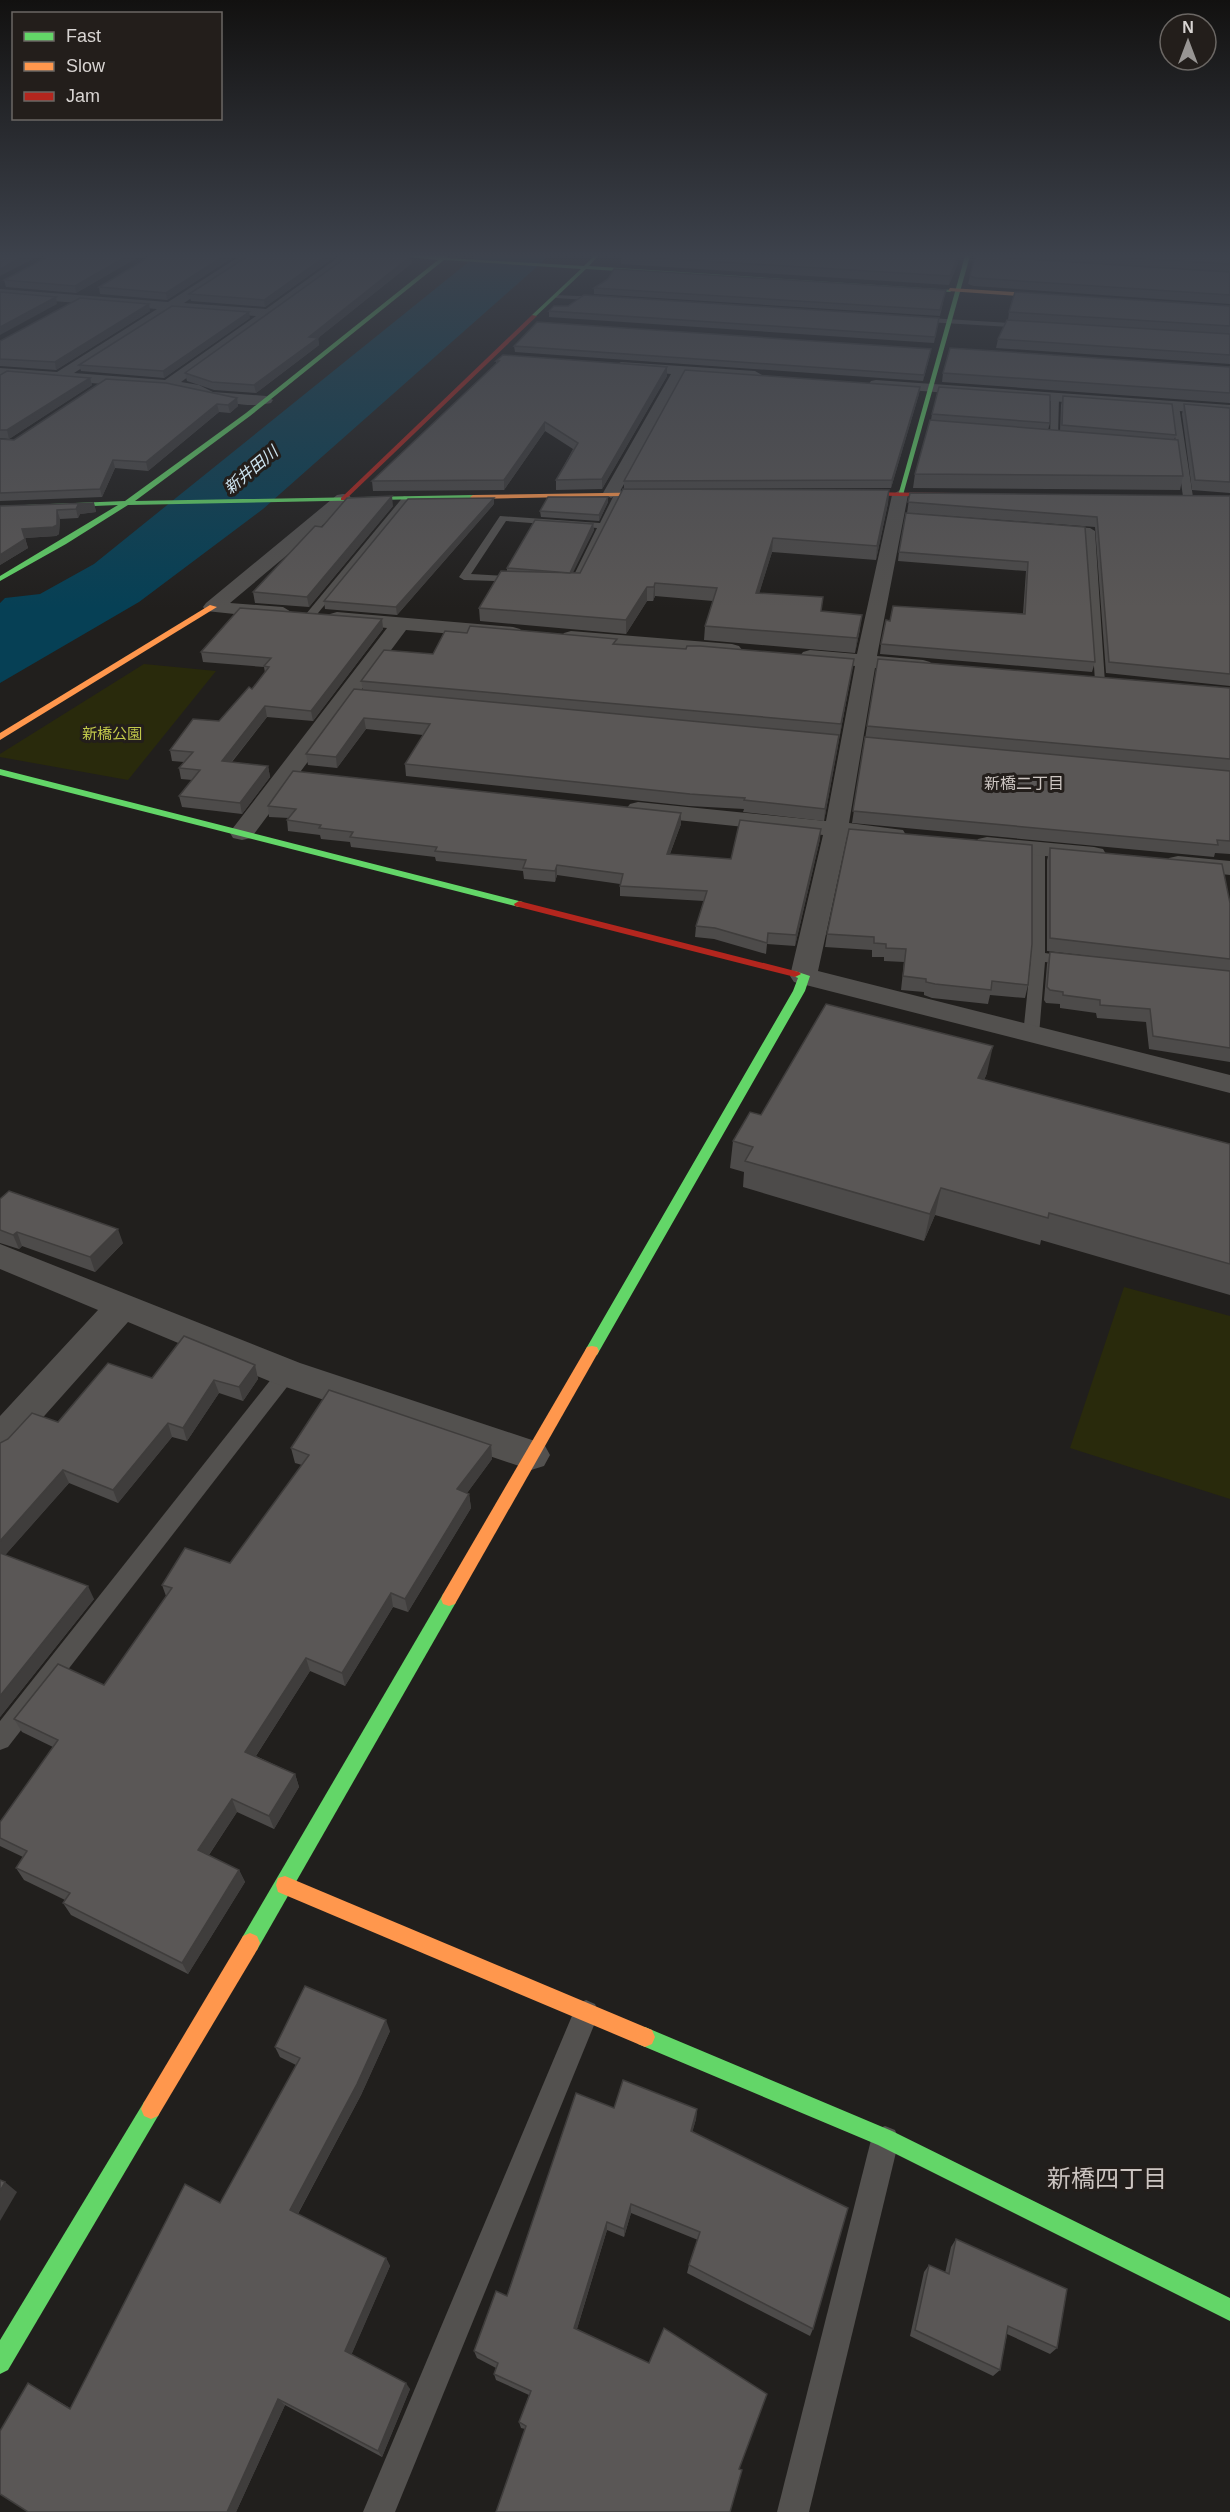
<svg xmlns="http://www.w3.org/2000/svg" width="1230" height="2512" font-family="Helvetica,'Noto Sans JP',sans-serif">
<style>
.green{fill:#292a0c}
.water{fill:#064055}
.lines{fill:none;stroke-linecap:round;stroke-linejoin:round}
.lane{fill:#53514f;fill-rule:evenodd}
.street{fill:#53514f;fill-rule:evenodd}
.fast{fill:#63d668;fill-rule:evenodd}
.slow{fill:#ff974d;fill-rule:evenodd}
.jam{fill:#b3261e;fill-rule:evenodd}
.wall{fill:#4d4b4a}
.shaded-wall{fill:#3f3d3c}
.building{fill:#5a5756;stroke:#3f3d3c;stroke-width:1.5}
.labels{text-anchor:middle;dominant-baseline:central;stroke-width:6;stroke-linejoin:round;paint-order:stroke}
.far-park-label{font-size:15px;fill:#c1c84a;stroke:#231e1b}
.far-water-label{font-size:16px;font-style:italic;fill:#cce3ef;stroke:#231e1b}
.far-neighbourhood-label{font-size:16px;fill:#ccc5c1;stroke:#231e1b}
.near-neighbourhood-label{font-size:24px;fill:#ccc5c1;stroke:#231e1b}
</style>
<rect width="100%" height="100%" fill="#211f1d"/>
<g class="green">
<path d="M 144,664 L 216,671 L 128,780 L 0,757 L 0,754 Z"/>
<path d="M 1124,1287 L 1230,1316 L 1230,1499 L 1070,1448 Z"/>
</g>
<path class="water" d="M 476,256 L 549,256 L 263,509 L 139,602 L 0,683 L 0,603 L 5,598 L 40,594 L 94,564 Z"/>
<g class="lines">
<g class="lane">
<path d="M 917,256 L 1002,261 L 999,263 Z"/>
<path d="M 554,295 L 602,297 L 605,299 L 602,301 L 556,298 Z"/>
<path d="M 914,317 L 1027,324 L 1031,326 L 1027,328 L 911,321 Z"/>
<path d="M 1055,395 L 1059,397 L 1058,438 L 1054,441 L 1050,438 L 1051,397 Z"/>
<path d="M 1175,404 L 1179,406 L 1193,497 L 1188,500 L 1183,497 L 1171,406 Z"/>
<path d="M 620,490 L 625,493 L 578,586 L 560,586 L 555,583 L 560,580 L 571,581 L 597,528 L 506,521 L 471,574 L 521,577 L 525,578 L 525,582 L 464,580 L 459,577 L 500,516 L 600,523 L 615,493 Z"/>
<path d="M 404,496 L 412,498 L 314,618 L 306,618 L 306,614 Z"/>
<path d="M 1062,526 L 1090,528 L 1095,531 L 1105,683 L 1095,681 L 1085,534 L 1059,531 L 1059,527 Z"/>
<path d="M 1038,845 L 1045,849 L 1045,953 L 1072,957 L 1079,961 L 1072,965 L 1045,962 L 1039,1035 L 1031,1040 L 1023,1035 L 1031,957 L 1031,849 Z"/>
<path d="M 287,1366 L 294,1368 L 297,1373 L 294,1378 L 8,1747 L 0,1750 L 0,1721 L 280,1368 Z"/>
<path d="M 586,2000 L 595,2004 L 599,2013 L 395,2512 L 363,2512 L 577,2004 Z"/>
<path d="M 885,2126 L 895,2130 L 899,2140 L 809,2512 L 777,2512 L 871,2140 L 875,2130 Z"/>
</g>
<g class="street">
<path d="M 240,256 L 255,256 L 184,303 L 266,309 L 340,256 L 354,256 L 181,382 L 199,385 L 213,392 L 266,396 L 273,400 L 271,403 C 238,411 200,393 168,389 L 0,376 L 0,368 L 57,372 L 157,309 L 0,297 L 0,289 L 168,302 ZM 173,310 L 256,316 L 165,380 L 74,373 Z"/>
<path d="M 621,362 L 755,371 L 762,375 L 755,379 L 685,375 L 619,493 L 611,498 L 603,493 L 671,374 L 616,369 L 614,366 Z"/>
<path d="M 876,380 L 1230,405 L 1230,415 L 871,387 L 869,384 L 871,381 Z"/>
<path d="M 900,490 L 908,495 L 877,656 L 923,660 L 930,662 L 933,666 L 930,670 L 923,672 L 875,668 L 849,823 L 903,830 L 906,835 L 903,840 L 894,842 L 847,837 L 818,971 L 1230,1075 L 1230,1093 L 794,982 L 790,976 L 823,835 L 638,816 L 630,814 L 626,809 L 630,804 L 638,802 L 826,821 L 855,666 L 810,662 L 803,660 L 800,656 L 803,652 L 810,650 L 857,654 L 892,495 Z"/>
<path d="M 343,494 L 349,495 L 352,499 L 349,503 L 230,603 L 283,607 L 293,613 L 290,617 L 283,619 L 206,611 L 203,607 L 206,603 L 337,495 Z"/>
<path d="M 337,612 L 513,627 L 520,629 L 523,633 L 520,637 L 513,639 L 406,630 L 251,838 L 242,840 L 233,838 L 230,833 L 233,828 L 387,628 L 330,622 L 327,618 L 330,614 Z"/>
<path d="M 571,631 L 732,644 L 739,646 L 742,650 L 739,654 L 732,656 L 564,641 L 561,637 L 564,633 Z"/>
<path d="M 987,837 L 1094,847 L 1103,849 L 1106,854 L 1103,859 L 1094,861 L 978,849 L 975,844 L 978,839 Z"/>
<path d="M 1178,856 L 1230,861 L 1230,875 L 1169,868 L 1166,863 L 1169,858 Z"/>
<path d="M 0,1244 L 300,1363 L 544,1444 L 550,1455 L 544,1466 L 531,1470 L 274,1383 L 128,1322 L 13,1451 L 0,1456 L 0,1416 L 98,1310 L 0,1269 Z"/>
</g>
<g class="fast">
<path d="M 397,256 L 448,256 L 447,258 L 584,266 L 594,256 L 598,256 L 589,266 L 953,290 L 950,292 L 586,269 L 534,318 L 532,315 L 581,269 L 444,260 L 250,416 L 135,501 L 473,495 L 475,498 L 128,505 L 66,544 L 0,581 L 0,576 L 118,505 L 0,510 L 0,506 L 125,501 L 246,413 L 438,260 Z"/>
<path d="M 965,256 L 970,256 L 903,495 L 898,496 Z"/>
<path d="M 0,769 L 523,902 L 524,904 L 519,907 L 0,775 Z"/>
<path d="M 795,971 L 810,976 L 805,991 L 597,1355 L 587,1355 L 585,1351 L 587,1347 L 793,991 L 798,978 L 789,974 Z"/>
<path d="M 449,1592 L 455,1594 L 457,1599 L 455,1604 L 257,1950 L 250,1953 L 243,1950 L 240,1943 L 243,1936 L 443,1594 Z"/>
<path d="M 645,2027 L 892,2131 L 1230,2298 L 1230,2321 L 878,2145 L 638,2044 L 635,2037 L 638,2030 Z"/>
<path d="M 151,2099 L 158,2102 L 161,2109 L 158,2116 L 8,2370 L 0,2374 L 0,2340 L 144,2102 Z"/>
</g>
<g class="slow">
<path d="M 950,288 L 1059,295 L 1062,297 L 1059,299 L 948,291 Z"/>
<path d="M 667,492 L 669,495 L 473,499 L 470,497 L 473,495 Z"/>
<path d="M 210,605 L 217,607 L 0,740 L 0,733 Z"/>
<path d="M 592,1346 L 597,1347 L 599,1351 L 455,1604 L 449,1606 L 443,1604 L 441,1599 L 443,1594 L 587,1347 Z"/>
<path d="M 285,1876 L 652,2030 L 655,2037 L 652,2044 L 645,2047 L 278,1892 L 276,1885 L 278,1878 Z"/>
<path d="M 250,1933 L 257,1936 L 260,1943 L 257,1950 L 158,2116 L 151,2119 L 144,2116 L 141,2109 L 144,2102 L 243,1936 Z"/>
</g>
<g class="jam">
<path d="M 532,315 L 537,316 L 345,500 L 341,500 L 341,498 Z"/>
<path d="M 845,492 L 955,493 L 958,495 L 955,497 L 843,495 Z"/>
<path d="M 519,901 L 799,972 L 801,974 L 795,977 L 515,906 L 514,904 Z"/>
</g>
</g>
<g class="wall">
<path d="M 49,256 L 140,256 L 76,293 L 6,287 L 4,280 Z"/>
<path d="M 151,256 L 235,256 L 167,300 L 100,294 L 99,287 Z"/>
<path d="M 248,256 L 336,256 L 265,307 L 191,301 L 189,294 Z"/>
<path d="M 621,256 L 958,263 L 949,285 L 621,264 Z"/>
<path d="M 975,256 L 1230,256 L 1230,304 L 974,286 L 968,284 Z"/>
<path d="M 412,263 L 318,338 L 319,345 L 256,393 L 214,390 L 187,381 L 185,373 Z"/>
<path d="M 594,288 L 946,290 L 940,316 L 594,294 Z"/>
<path d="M 1230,306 L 1230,364 L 996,348 L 998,339 L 1008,320 L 1009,312 Z"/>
<path d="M 150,311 L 56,370 L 0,366 L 0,341 Z"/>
<path d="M 549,311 L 939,318 L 934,343 L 549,317 Z"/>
<path d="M 250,318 L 164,378 L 81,371 L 79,365 Z"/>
<path d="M 514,346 L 930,355 L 923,381 L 515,352 Z"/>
<path d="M 496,361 L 667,367 L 667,376 L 602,489 L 556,490 L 556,480 L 573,449 L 545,431 L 504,490 L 373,491 L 372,481 L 496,365 Z"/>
<path d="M 1230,367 L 1230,403 L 942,382 L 943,373 Z"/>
<path d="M 0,375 L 90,378 L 92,385 L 9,439 L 0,438 Z"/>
<path d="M 920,387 L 919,394 L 891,488 L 624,489 L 624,481 Z"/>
<path d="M 1063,396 L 1176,435 L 1174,440 L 1183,476 L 1180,490 L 913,488 L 915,474 L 931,420 L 932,414 L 1050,423 L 1048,430 L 1060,431 L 1061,405 Z"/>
<path d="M 237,398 L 238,406 L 230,413 L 219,412 L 148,471 L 115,468 L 102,497 L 0,501 L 0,439 L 14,440 Z"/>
<path d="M 1184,404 L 1230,408 L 1230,493 L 1192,490 L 1182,414 Z"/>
<path d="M 889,490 L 888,503 L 876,560 L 772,552 L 759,593 L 822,612 L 860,629 L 855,653 L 704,640 L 705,626 L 713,601 L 655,596 L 653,601 L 647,601 L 626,634 L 480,621 L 479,608 L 507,571 L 507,568 L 593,524 L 594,530 L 572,573 L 580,573 Z"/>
<path d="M 910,493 L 1230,496 L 1230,686 L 1106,673 L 1095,527 L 907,513 Z"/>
<path d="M 608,502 L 599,521 L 541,517 L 540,511 Z"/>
<path d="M 94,503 L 96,512 L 80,514 L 78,518 L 60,519 L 59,534 L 56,536 L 25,538 L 28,548 L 0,565 L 0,506 Z"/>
<path d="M 494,504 L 397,615 L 325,609 L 324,601 Z"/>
<path d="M 393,506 L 309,607 L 255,603 L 253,592 L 322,527 Z"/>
<path d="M 1085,527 L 1095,662 L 1092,672 L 880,654 L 881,644 L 890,621 L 1023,614 L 1026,571 L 898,561 L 899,552 Z"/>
<path d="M 382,619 L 383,629 L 313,721 L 267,717 L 232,762 L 268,766 L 270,777 L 242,814 L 182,807 L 179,796 L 192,780 L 181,779 L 179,768 L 184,762 L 172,761 L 170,750 L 219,721 L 252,689 L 265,673 L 264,667 L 203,662 L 201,652 Z"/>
<path d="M 617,645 L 854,659 L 824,821 L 743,812 L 744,809 L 689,806 L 406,776 L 405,764 L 423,735 L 366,729 L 337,768 L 308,765 L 306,754 L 363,690 L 361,681 L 433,654 Z"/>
<path d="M 1230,688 L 1230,854 L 1215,853 L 1214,857 L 852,823 L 867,726 Z"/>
<path d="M 268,806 L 681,824 L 670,854 L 731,859 L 820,839 L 795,946 L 767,944 L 766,954 L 714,939 L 695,937 L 696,926 L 704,901 L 620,896 L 620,884 L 557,875 L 555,882 L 524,879 L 523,871 L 436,861 L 435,857 L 351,847 L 350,842 L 321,839 L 320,835 L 288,831 L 287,820 L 289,818 L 269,817 Z"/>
<path d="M 849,829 L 1028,985 L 1025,998 L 990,995 L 988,1004 L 932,998 L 924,995 L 924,992 L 901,990 L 904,962 L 884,961 L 884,957 L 872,957 L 872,950 L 825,947 L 827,934 Z"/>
<path d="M 1050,848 L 1230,903 L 1230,1062 L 1149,1049 L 1146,1022 L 1097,1018 L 1096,1013 L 1060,1008 L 1060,1004 L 1046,1003 L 1044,1000 L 1047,964 L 1050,952 L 1132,961 L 1047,951 L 1047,860 Z"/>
<path d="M 987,1073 L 984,1080 L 1230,1144 L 1230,1295 L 1041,1240 L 1040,1245 L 935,1215 L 924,1241 L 743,1187 L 744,1172 L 730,1168 L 733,1141 L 761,1115 Z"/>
<path d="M 0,1199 L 123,1243 L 95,1272 L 22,1246 L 19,1249 L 0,1243 Z"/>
<path d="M 255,1365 L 258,1379 L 243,1401 L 219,1393 L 187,1441 L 172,1437 L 118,1503 L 69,1483 L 5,1555 L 94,1599 L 0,1717 L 0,1443 L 58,1422 L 152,1378 Z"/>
<path d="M 491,1445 L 492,1459 L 467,1493 L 469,1494 L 471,1508 L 408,1612 L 393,1607 L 345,1686 L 310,1671 L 256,1756 L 295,1774 L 299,1787 L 274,1829 L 237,1812 L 209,1855 L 239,1870 L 245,1882 L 188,1974 L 71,1915 L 63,1903 L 65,1900 L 24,1880 L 16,1868 L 23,1857 L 0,1846 L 0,1822 L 53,1747 L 22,1732 L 14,1719 L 104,1685 L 166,1596 L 162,1585 L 230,1563 L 302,1465 L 295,1463 L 291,1448 Z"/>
<path d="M 390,2031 L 361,2095 L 298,2214 L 386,2258 L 390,2266 L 351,2355 L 410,2389 L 382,2457 L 285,2405 L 236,2512 L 28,2512 L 28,2383 L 70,2408 L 220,2203 L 296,2065 L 280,2057 L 275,2047 Z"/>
<path d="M 614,2108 L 697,2109 L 696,2119 L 692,2132 L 813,2329 L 810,2336 L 687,2273 L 689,2265 L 698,2240 L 631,2213 L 624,2237 L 607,2230 L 577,2329 L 649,2363 L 767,2394 L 525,2429 L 521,2428 L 519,2422 L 529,2395 L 496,2380 L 494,2374 L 496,2368 L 477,2358 L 474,2351 L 507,2296 Z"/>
<path d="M 956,2239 L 1057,2348 L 1050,2354 L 1007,2334 L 1000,2370 L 993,2376 L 910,2336 L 924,2272 L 929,2265 L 945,2273 L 951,2247 Z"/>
</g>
<g class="shaded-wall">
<path d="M 24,256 L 39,256 L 0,276 L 0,269 Z"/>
<path d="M 127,256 L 140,256 L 76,293 L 75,286 Z"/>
<path d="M 224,256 L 235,256 L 167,300 L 166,293 Z"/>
<path d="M 326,256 L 336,256 L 265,307 L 264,300 Z"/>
<path d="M 411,256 L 412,263 L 318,338 L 319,345 L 256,393 L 254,385 L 309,337 Z"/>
<path d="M 959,256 L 958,263 L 949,285 L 950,276 Z"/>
<path d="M 56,297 L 57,304 L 0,335 L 0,327 Z"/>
<path d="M 149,304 L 150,311 L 56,370 L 55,362 Z"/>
<path d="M 249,312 L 250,318 L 164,378 L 163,371 Z"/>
<path d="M 931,349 L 930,355 L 923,381 L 924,375 Z"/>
<path d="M 667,367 L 667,376 L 602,489 L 602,479 Z"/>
<path d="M 90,378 L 92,385 L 9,439 L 7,430 Z"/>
<path d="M 920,387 L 919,394 L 891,488 L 892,480 Z"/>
<path d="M 237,398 L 238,406 L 230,413 L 228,405 Z"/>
<path d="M 217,404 L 219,412 L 148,471 L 146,462 Z"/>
<path d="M 545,422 L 545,431 L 504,490 L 504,480 Z"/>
<path d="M 113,460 L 115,468 L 102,497 L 100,489 Z"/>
<path d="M 889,490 L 888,503 L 876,560 L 877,546 Z"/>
<path d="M 392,496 L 393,506 L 309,607 L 307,597 Z"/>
<path d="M 608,497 L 608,502 L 599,521 L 599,515 Z"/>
<path d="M 494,498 L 494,504 L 397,615 L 396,607 Z"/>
<path d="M 94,503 L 96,512 L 80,514 L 78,518 L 76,509 L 78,505 Z"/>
<path d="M 57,510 L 60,519 L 59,534 L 56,536 L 24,538 L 22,529 Z"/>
<path d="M 593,524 L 594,530 L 570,579 L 570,573 Z"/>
<path d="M 773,538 L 772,552 L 755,607 L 756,593 Z"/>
<path d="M 25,539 L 28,548 L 0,565 L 0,555 Z"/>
<path d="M 655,583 L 655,596 L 653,601 L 654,587 Z"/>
<path d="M 647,587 L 647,601 L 626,634 L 626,620 Z"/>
<path d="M 862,615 L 860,629 L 855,653 L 857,638 Z"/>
<path d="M 382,619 L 383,629 L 313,721 L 311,711 Z"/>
<path d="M 854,659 L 852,669 L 840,735 L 841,724 Z"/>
<path d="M 265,706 L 267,717 L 224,771 L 222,761 Z"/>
<path d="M 364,718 L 366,729 L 337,768 L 336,757 Z"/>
<path d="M 839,735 L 838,746 L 824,821 L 825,809 Z"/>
<path d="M 268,766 L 270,777 L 242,814 L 240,803 Z"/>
<path d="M 681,813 L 681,824 L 666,864 L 667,854 Z"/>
<path d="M 821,829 L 820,839 L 795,946 L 796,935 Z"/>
<path d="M 557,865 L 557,875 L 555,882 L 555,871 Z"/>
<path d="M 993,1046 L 987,1073 L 973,1105 L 978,1078 Z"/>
<path d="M 941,1188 L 935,1215 L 924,1241 L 930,1214 Z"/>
<path d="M 118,1229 L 123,1243 L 95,1272 L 90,1257 Z"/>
<path d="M 17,1232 L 22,1246 L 19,1249 L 13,1235 Z"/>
<path d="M 255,1365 L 258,1379 L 243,1401 L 239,1387 Z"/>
<path d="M 214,1380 L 219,1393 L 187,1441 L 183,1428 Z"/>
<path d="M 168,1423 L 172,1437 L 118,1503 L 113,1490 Z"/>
<path d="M 491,1445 L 492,1459 L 459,1504 L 457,1489 Z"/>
<path d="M 63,1470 L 69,1483 L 0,1561 L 0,1541 Z"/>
<path d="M 469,1494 L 471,1508 L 408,1612 L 405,1599 Z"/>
<path d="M 88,1586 L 94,1599 L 0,1717 L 0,1696 Z"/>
<path d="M 391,1593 L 393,1607 L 345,1686 L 342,1673 Z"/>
<path d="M 306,1658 L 310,1671 L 250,1765 L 245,1752 Z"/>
<path d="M 295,1774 L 299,1787 L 274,1829 L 269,1816 Z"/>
<path d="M 232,1799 L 237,1812 L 204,1862 L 198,1850 Z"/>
<path d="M 239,1870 L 245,1882 L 188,1974 L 182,1963 Z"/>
<path d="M 386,2020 L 390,2031 L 361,2095 L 295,2219 L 290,2210 Z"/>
<path d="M 697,2109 L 696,2119 L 690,2141 L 691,2131 Z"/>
<path d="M 5,2182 L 17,2192 L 0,2221 L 0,2191 Z"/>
<path d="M 631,2204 L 631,2213 L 624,2237 L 624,2229 Z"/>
<path d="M 607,2222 L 607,2230 L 575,2335 L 574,2328 Z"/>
<path d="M 386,2258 L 390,2266 L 350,2358 L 345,2351 Z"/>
<path d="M 406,2383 L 410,2389 L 382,2457 L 378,2451 Z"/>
<path d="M 278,2399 L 285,2405 L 236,2512 L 227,2512 Z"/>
</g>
<g class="building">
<path d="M 0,256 L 24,256 L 0,269 Z"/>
<path d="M 49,256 L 127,256 L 75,286 L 4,280 Z"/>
<path d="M 151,256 L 224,256 L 166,293 L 99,287 Z"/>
<path d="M 248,256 L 326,256 L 264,300 L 189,294 Z"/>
<path d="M 348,256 L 411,256 L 309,337 L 318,338 L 254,385 L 212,382 L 185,373 Z"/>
<path d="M 621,256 L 958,256 L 950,276 Z"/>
<path d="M 975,256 L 1230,272 L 1230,295 L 976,278 L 970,276 Z"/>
<path d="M 1095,256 L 1230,256 L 1230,264 Z"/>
<path d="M 614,269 L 946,290 L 940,310 L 594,288 L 608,279 Z"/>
<path d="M 0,292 L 56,297 L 0,327 Z"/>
<path d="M 1015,292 L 1230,306 L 1230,326 L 1009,312 Z"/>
<path d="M 584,295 L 939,318 L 935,337 L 549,311 L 554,306 L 568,306 Z"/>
<path d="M 80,298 L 149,304 L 55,362 L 0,359 L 0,341 Z"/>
<path d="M 172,306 L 249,312 L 163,371 L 79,365 Z"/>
<path d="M 1007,320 L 1230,334 L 1230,355 L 998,339 Z"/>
<path d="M 537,322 L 931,349 L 924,375 L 514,346 Z"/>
<path d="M 950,348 L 1230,367 L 1230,393 L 943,373 Z"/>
<path d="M 503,355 L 667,367 L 602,479 L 556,480 L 578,443 L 545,422 L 504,480 L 372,481 L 499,361 L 496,361 Z"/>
<path d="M 685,370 L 920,387 L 892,480 L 624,481 Z"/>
<path d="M 7,371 L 90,378 L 7,430 L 0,430 L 0,375 Z"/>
<path d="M 106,379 L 166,383 L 237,398 L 228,405 L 217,404 L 146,462 L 113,460 L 100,489 L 0,493 L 0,439 L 14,440 Z"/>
<path d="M 939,387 L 1050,395 L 1050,423 L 932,414 Z"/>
<path d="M 1063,396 L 1172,404 L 1176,435 L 1062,425 Z"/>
<path d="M 1184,404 L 1230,408 L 1230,482 L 1195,480 Z"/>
<path d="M 930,420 L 1178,440 L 1183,476 L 915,474 Z"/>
<path d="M 623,489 L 889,490 L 877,546 L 773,538 L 756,593 L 823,597 L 821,611 L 862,615 L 857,638 L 705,626 L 717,588 L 655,583 L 654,587 L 647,587 L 626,620 L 479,608 L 501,571 L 580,573 Z"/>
<path d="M 910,493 L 1230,496 L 1230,674 L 1109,662 L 1097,517 L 908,502 Z"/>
<path d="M 392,496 L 307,597 L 253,592 L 315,526 L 322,527 L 347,498 Z"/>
<path d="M 548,497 L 608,497 L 599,515 L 540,511 Z"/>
<path d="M 494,498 L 396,607 L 324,601 L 408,499 Z"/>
<path d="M 94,503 L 78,505 L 76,509 L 57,510 L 57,525 L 53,527 L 22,529 L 25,539 L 0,555 L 0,506 Z"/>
<path d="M 906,513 L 1085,527 L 1095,662 L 881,644 L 886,620 L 890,621 L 893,606 L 1025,614 L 1028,562 L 899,552 Z"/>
<path d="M 535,520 L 593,524 L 570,573 L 507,568 Z"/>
<path d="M 240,608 L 382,619 L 311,711 L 265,706 L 222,761 L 268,766 L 240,803 L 179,796 L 200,770 L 179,768 L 193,752 L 170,750 L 193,719 L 219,721 L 249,687 L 252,689 L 269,667 L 264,666 L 271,658 L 201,652 Z"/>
<path d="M 470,626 L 617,639 L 613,644 L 686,649 L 687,646 L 700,646 L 854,659 L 841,724 L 361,681 L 384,650 L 433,654 L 445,631 L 467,633 Z"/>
<path d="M 878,659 L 1230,688 L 1230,759 L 867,726 Z"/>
<path d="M 354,689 L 839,735 L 825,809 L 744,800 L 745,798 L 690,794 L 405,764 L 430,724 L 364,718 L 336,757 L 306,754 Z"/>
<path d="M 865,737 L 1230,771 L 1230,841 L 1217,840 L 1218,845 L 853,811 Z"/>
<path d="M 293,771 L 681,813 L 667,854 L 731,859 L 740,820 L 821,829 L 796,935 L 768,933 L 767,943 L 715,928 L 696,926 L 707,891 L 620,886 L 623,874 L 557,865 L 555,871 L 523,868 L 526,860 L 435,851 L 437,847 L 350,837 L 353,832 L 319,828 L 321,825 L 287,820 L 296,809 L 268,806 Z"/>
<path d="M 849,829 L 1032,845 L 1032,944 L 1028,985 L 992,981 L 991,990 L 935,984 L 926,982 L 926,979 L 903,976 L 906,949 L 886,948 L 886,944 L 874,943 L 874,937 L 827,934 Z"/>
<path d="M 1050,848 L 1222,864 L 1230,903 L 1230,959 L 1050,938 Z"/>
<path d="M 1050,952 L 1230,971 L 1230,1048 L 1153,1036 L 1150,1009 L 1100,1005 L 1100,1000 L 1063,995 L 1063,992 L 1050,990 L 1047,987 Z"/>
<path d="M 826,1004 L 993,1046 L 978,1078 L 1230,1144 L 1230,1264 L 1049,1213 L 1048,1218 L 941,1188 L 930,1214 L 745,1161 L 753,1147 L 733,1141 L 750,1112 L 761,1115 Z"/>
<path d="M 9,1191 L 118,1229 L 90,1257 L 17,1232 L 13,1235 L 0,1230 L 0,1199 Z"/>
<path d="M 184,1336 L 255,1365 L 239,1387 L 214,1380 L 183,1428 L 168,1423 L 113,1490 L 63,1470 L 0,1541 L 0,1443 L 8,1439 L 32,1413 L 58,1422 L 108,1363 L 152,1378 Z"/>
<path d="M 329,1390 L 491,1445 L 457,1489 L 469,1494 L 405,1599 L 391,1593 L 342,1673 L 306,1658 L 245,1752 L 295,1774 L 269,1816 L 232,1799 L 198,1850 L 239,1870 L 182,1963 L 63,1903 L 70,1893 L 16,1868 L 27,1851 L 0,1838 L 0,1822 L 58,1740 L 14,1719 L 58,1664 L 104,1685 L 172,1588 L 162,1585 L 185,1548 L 230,1563 L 309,1455 L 291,1448 Z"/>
<path d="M 0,1553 L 88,1586 L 0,1696 Z"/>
<path d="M 305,1986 L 386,2020 L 357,2084 L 290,2210 L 386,2258 L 345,2351 L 406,2383 L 378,2451 L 278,2399 L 227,2512 L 28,2512 L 0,2494 L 0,2431 L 28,2383 L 70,2409 L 185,2184 L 220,2203 L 300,2058 L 275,2047 Z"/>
<path d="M 623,2080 L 697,2109 L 691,2131 L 848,2208 L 813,2329 L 689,2265 L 700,2232 L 631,2204 L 624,2229 L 607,2222 L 574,2328 L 649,2363 L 664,2328 L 767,2394 L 739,2469 L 742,2470 L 730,2512 L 496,2512 L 526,2426 L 519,2422 L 531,2391 L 494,2374 L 498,2363 L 474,2351 L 496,2291 L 507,2296 L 576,2093 L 614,2108 Z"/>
<path d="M 0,2180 L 5,2182 L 0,2191 Z"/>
<path d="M 956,2239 L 1067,2289 L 1057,2348 L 1008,2326 L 1000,2370 L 915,2330 L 929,2265 L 949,2274 Z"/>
</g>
<linearGradient id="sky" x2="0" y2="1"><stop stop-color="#121110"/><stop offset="0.42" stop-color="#3d424c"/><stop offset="1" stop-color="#3d424c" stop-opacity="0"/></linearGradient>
<rect width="1230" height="608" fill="url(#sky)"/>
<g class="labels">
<g class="far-park-label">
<text x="112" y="733">新橋公園</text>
</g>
<g class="far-water-label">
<text transform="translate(251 470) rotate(-40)">新井田川</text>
</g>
<g class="far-neighbourhood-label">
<text x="1024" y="783">新橋二丁目</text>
</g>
<g class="near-neighbourhood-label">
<text x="1107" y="2178">新橋四丁目</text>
</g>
</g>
<rect x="12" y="12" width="210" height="108" fill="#231e1b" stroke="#6b6764" stroke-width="1.5"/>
<rect x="24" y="32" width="30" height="9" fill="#63d668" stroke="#6b6764" stroke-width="1.5"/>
<text x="66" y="42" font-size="18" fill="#d8d4d2">Fast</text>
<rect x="24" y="62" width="30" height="9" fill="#ff974d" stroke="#6b6764" stroke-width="1.5"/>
<text x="66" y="72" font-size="18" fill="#d8d4d2">Slow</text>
<rect x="24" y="92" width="30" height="9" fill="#b3261e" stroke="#6b6764" stroke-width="1.5"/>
<text x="66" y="102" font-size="18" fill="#d8d4d2">Jam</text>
<g transform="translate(1188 42)"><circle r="28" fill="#231e1b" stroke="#6b6764" stroke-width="1.5"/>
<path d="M0-4.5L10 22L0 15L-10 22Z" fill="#989593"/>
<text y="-9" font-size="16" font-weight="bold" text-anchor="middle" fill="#d8d4d2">N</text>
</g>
</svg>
